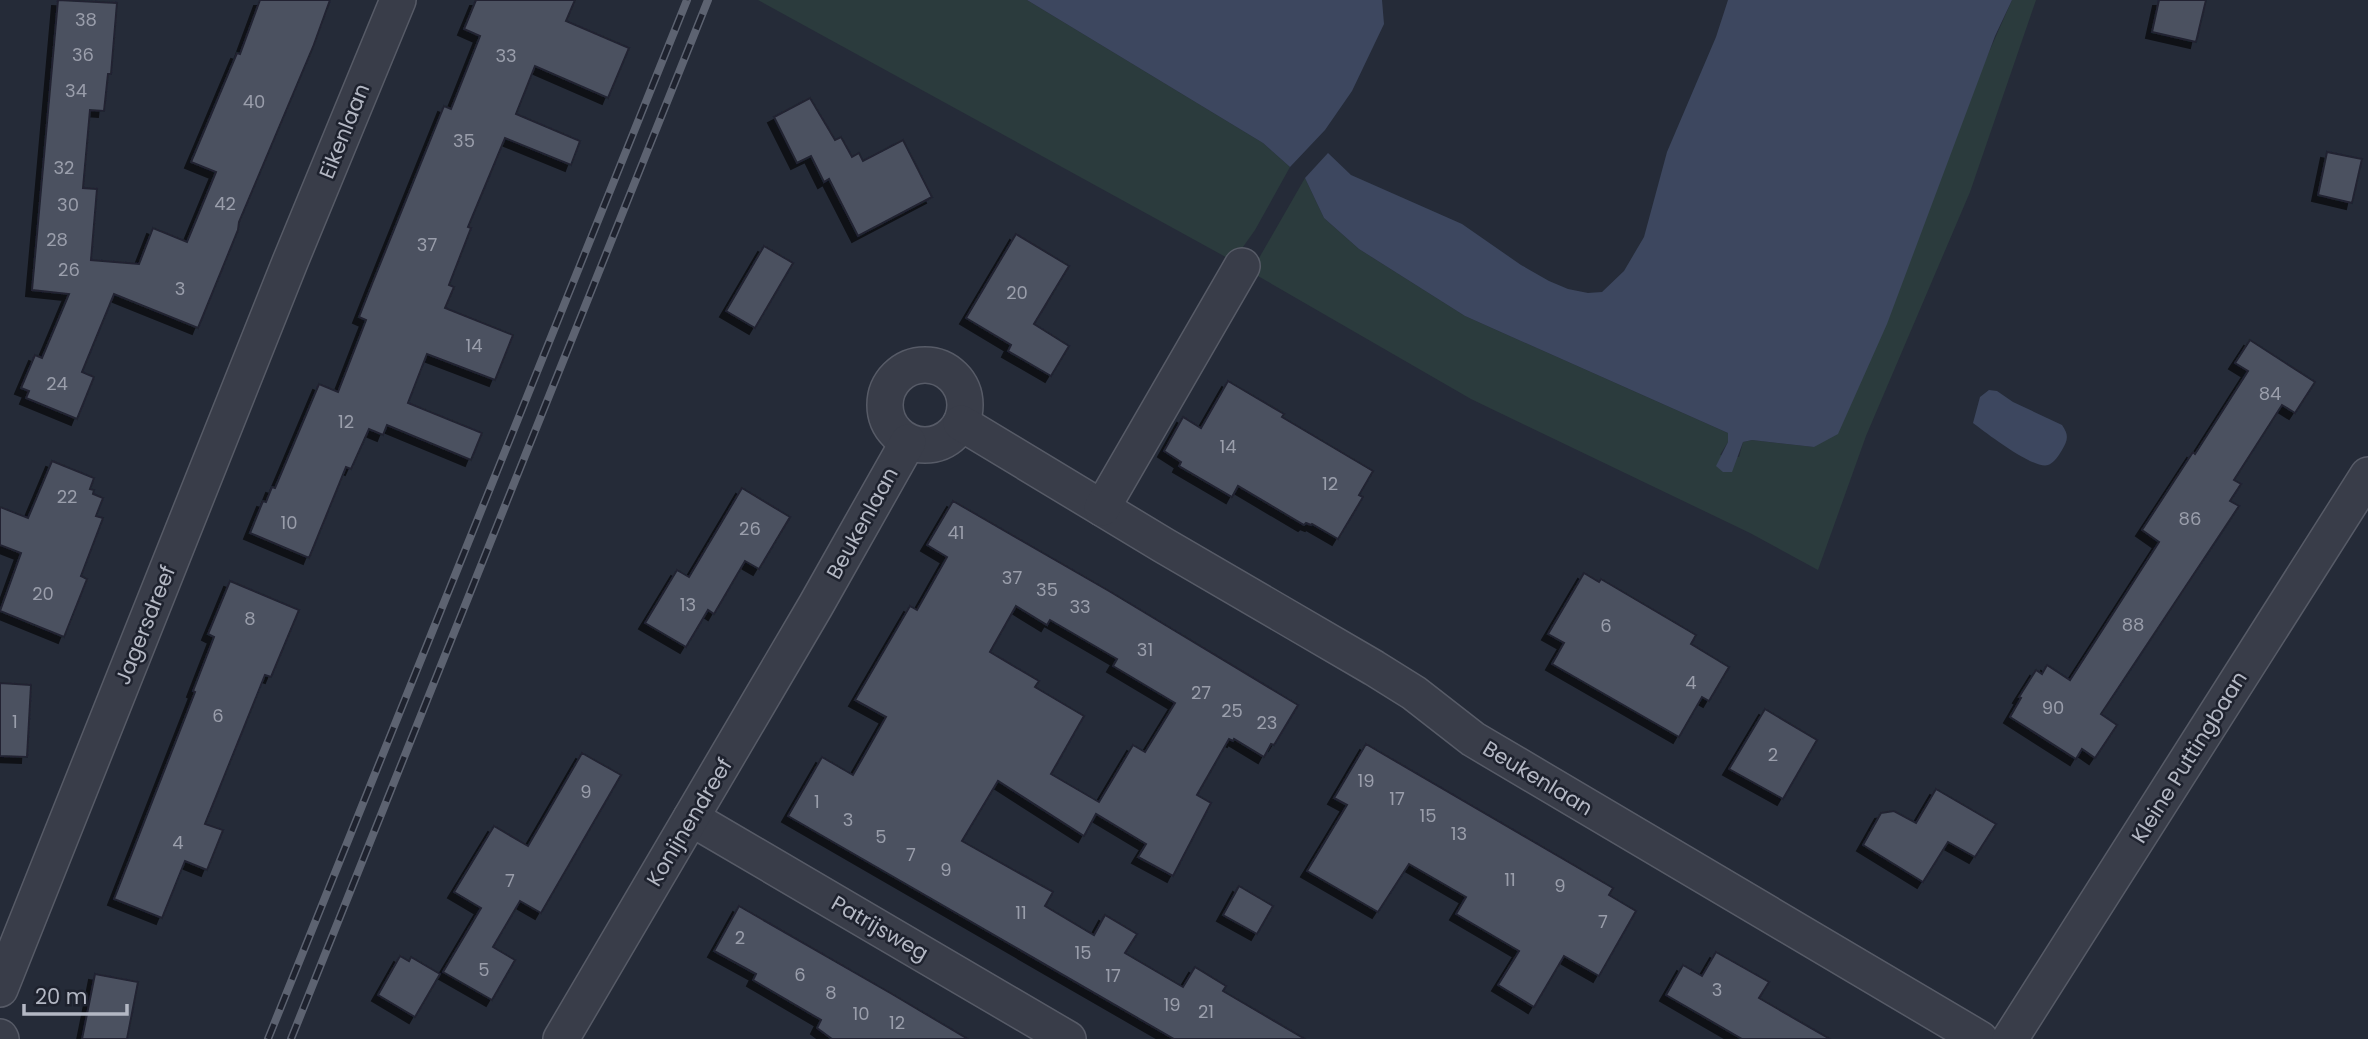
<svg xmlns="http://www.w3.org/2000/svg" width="2368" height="1039" font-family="Poppins,sans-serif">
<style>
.green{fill:#2b3b3d}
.water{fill:#3d475f}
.building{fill:#4c5161;stroke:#202430;stroke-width:2;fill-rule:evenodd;filter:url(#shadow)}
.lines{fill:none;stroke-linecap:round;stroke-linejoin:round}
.minor-casing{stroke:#575b67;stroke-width:38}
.minor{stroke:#393d49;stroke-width:35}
.rail-casing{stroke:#5d6371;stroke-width:8}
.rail{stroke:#1e222e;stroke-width:5;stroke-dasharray:16;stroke-linecap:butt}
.labels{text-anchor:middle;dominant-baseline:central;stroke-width:5;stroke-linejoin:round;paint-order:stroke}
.number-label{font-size:18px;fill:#9a9eab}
.street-label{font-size:21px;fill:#b4b8c4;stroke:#1e222e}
</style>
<defs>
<filter id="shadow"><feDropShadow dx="-6" dy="6" stdDeviation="0" flood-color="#0009"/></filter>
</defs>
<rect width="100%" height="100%" fill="#252b38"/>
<g class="green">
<path d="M 758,0 L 1027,0 L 1263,143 L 1290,167 L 1255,230 L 1233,261 Z"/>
<path d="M 2012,0 L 2036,0 L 1970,192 L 1866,436 L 1818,570 L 1750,533 L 1471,399 L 1251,272 L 1305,178 L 1324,218 L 1359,249 L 1465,316 L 1728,433 L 1728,442 L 1720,455 L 1739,457 L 1743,442 L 1752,440 L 1814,447 Z"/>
</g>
<g class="water">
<path d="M 1027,0 L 1382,0 L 1384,24 L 1352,91 L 1325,130 L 1290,167 L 1263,143 Z"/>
<path d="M 1728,0 L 2012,0 L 1995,36 L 1887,324 L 1838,434 L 1814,447 L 1752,440 L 1743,442 L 1732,472 L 1723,472 L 1716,466 L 1728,442 L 1728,433 L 1465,316 L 1359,249 L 1324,218 L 1305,178 L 1328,153 L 1351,175 L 1462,224 L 1521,265 L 1549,281 L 1568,289 L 1588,293 L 1602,292 L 1624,271 L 1644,237 L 1667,152 L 1716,37 Z"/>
<path d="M 1989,390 L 1997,391 L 2013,402 L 2062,425 C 2069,435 2068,440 2062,450 C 2059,455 2054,463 2048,465 C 2034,470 1985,432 1973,423 L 1980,397 Z"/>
</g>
<g class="building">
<path d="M 58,0 L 117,3 L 111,74 L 108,74 L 104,111 L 90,110 L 83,188 L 97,189 L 91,260 L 139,264 L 153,228 L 187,242 L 216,172 L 191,162 L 237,53 L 240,54 L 260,0 L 330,0 L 313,47 L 239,222 L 238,230 L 198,328 L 114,294 L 82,372 L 94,377 L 77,419 L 26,398 L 29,391 L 21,388 L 35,355 L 42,358 L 69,294 L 32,290 Z"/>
<path d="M 476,0 L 575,0 L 566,21 L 629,48 L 608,98 L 535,66 L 516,114 L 580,141 L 571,165 L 505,138 L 468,227 L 471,228 L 449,285 L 454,287 L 445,308 L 513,335 L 495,380 L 427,354 L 408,403 L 482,433 L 471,460 L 387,425 L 383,435 L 369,429 L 351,469 L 346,467 L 309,558 L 250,533 L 263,501 L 266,502 L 272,487 L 275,488 L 319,384 L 338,392 L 366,320 L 359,317 L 372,284 L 444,106 L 451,109 L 480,36 L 464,29 Z"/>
<path d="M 2159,0 L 2206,0 L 2196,42 L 2152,32 Z"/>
<path d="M 810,98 L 835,140 L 841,137 L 852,157 L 859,153 L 863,161 L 903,140 L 932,197 L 858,236 L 829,179 L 824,182 L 811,156 L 797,163 L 774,117 Z"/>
<path d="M 2327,152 L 2362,159 L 2352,203 L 2318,195 Z"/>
<path d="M 1016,234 L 1069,266 L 1034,324 L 1069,346 L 1051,376 L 1008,351 L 1011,345 L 966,318 Z"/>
<path d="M 764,246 L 793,263 L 755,328 L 726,311 Z"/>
<path d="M 2250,340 L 2315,382 L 2295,413 L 2282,405 L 2234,480 L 2241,484 L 2230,501 L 2239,506 L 2101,714 L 2117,725 L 2095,758 L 2082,749 L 2076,759 L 2010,717 L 2021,698 L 2019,697 L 2036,670 L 2042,674 L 2047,665 L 2070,680 L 2159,542 L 2142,530 L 2193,452 L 2195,454 L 2248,371 L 2235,363 Z"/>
<path d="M 1228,381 L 1284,414 L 1282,417 L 1373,471 L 1359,495 L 1363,497 L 1338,539 L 1312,524 L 1311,525 L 1306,523 L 1304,525 L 1238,486 L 1232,497 L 1179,466 L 1181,462 L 1164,451 L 1183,417 L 1201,428 Z"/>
<path d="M 52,461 L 94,478 L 90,489 L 94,490 L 93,494 L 103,498 L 96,516 L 103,518 L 81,576 L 87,579 L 64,637 L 0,611 L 21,553 L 0,545 L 0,507 L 28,518 Z"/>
<path d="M 742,488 L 790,517 L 759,569 L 745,561 L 714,614 L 708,610 L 686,647 L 645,623 L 677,570 L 689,577 Z"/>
<path d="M 953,501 L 1109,591 L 1298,705 L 1274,745 L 1271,744 L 1264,757 L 1234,739 L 1233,741 L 1229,739 L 1197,795 L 1211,803 L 1173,876 L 1138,857 L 1146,844 L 1096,814 L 1084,836 L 998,781 L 962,841 L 1053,892 L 1045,906 L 1094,935 L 1105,915 L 1137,934 L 1125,953 L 1183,987 L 1195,967 L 1226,986 L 1223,991 L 1305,1039 L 1174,1039 L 788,816 L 822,757 L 853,775 L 886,717 L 855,700 L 910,606 L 917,610 L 947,557 L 927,545 ZM 1016,606 L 1047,625 L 1050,620 L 1117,659 L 1113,666 L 1175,703 L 1145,752 L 1133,745 L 1099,802 L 1051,774 L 1084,716 L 1035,687 L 1039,681 L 990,652 Z"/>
<path d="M 1584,573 L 1599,582 L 1601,579 L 1696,635 L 1691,644 L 1729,667 L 1709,701 L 1702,697 L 1679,737 L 1552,664 L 1564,643 L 1548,634 Z"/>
<path d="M 230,581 L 299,610 L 271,677 L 265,675 L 205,824 L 223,830 L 207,870 L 185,861 L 162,918 L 114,899 L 195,692 L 193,691 L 214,637 L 208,634 Z"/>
<path d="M 0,683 L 31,685 L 27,757 L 0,756 Z"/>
<path d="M 1765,709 L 1817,740 L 1783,799 L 1729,769 Z"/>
<path d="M 1366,744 L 1613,888 L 1609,895 L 1636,911 L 1599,976 L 1564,956 L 1534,1007 L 1498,985 L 1519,951 L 1456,914 L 1466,897 L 1409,864 L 1378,912 L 1307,871 L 1347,805 L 1334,798 Z"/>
<path d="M 582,753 L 621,775 L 541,913 L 520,901 L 493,947 L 515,960 L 492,1000 L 443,972 L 481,908 L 454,892 L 494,826 L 528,846 Z"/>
<path d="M 1936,789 L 1996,824 L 1975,857 L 1948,842 L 1923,882 L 1863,845 L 1881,813 L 1894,811 L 1916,823 Z"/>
<path d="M 1239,886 L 1273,906 L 1257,934 L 1223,915 Z"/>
<path d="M 739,906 L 892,994 L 968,1039 L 832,1039 L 817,1028 L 821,1020 L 753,980 L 756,974 L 714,951 Z"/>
<path d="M 1716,952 L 1769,982 L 1759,998 L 1830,1039 L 1742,1039 L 1666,995 L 1683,965 L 1702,976 Z"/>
<path d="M 400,956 L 409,961 L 411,957 L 440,974 L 415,1017 L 378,995 Z"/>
<path d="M 95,974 L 138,982 L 127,1039 L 82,1039 Z"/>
</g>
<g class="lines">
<g class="minor-casing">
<g id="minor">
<circle cx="925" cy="405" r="40"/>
<path d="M 961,423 L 1163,545 L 1374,668 L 1414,693 L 1473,739 L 1980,1039"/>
<path d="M 1102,508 L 1242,266"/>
<path d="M 691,818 L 1068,1039"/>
<path d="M 0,989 L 290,262 L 398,0"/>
<path d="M 0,1037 L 1,1039"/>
<path d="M 561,1039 L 816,605 L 908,442"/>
<path d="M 2010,1039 L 2368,475"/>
</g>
</g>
<use href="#minor" class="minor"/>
<g class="rail-casing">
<g id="rail">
<path d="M 268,1039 L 687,0"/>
<path d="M 291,1039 L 708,0"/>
</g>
</g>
<use href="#rail" class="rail"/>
</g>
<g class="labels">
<g class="number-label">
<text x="86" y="19">38</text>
<text x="83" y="54">36</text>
<text x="506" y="55">33</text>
<text x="76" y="90">34</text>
<text x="254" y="101">40</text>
<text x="464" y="140">35</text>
<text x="64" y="167">32</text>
<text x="225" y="203">42</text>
<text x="68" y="204">30</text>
<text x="57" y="239">28</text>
<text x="427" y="244">37</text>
<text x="69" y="269">26</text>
<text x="180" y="288">3</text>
<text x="1017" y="292">20</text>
<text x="474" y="345">14</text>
<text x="57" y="383">24</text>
<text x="2270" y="393">84</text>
<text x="346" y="421">12</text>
<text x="1228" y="446">14</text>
<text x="1330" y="483">12</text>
<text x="67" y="496">22</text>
<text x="2190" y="518">86</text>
<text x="289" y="522">10</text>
<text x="750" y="528">26</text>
<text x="956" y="532">41</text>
<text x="1012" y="577">37</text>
<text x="1047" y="589">35</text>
<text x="43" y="593">20</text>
<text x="688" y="604">13</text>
<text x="1080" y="606">33</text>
<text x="250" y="618">8</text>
<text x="2133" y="624">88</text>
<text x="1606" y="625">6</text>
<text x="1145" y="649">31</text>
<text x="1691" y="682">4</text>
<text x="1201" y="692">27</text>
<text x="2053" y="707">90</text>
<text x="1232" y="710">25</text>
<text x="218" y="715">6</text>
<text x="15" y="721">1</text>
<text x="1267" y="722">23</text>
<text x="1773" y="754">2</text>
<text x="1366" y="780">19</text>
<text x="586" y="791">9</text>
<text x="1397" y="798">17</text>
<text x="817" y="801">1</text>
<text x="1428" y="815">15</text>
<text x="848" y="819">3</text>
<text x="1459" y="833">13</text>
<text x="881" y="836">5</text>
<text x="178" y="842">4</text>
<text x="911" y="854">7</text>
<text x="946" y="869">9</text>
<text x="1510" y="879">11</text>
<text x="510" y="880">7</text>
<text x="1560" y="885">9</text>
<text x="1021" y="912">11</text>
<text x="1603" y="921">7</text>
<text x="740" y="937">2</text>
<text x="1083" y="952">15</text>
<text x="484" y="969">5</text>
<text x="800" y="974">6</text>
<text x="1113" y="975">17</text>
<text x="1717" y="989">3</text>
<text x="831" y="992">8</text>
<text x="1172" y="1004">19</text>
<text x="1206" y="1011">21</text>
<text x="861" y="1013">10</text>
<text x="897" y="1022">12</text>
</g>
<g class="street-label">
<text transform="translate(344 131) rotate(-68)">Eikenlaan</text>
<text transform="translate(862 523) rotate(-61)">Beukenlaan</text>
<text transform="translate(145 625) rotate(-68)">Jagersdreef</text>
<text transform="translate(2189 757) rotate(-58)">Kleine Puttingbaan</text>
<text transform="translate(1538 778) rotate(31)">Beukenlaan</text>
<text transform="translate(689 822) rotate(-59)">Konijnendreef</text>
<text transform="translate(880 928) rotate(30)">Patrijsweg</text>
</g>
</g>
<path d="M24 1004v10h103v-10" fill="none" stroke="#b4b8c4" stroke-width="3.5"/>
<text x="35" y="1004" font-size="21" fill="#b4b8c4" stroke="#1e222e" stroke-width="5" paint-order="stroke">20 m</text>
</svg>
